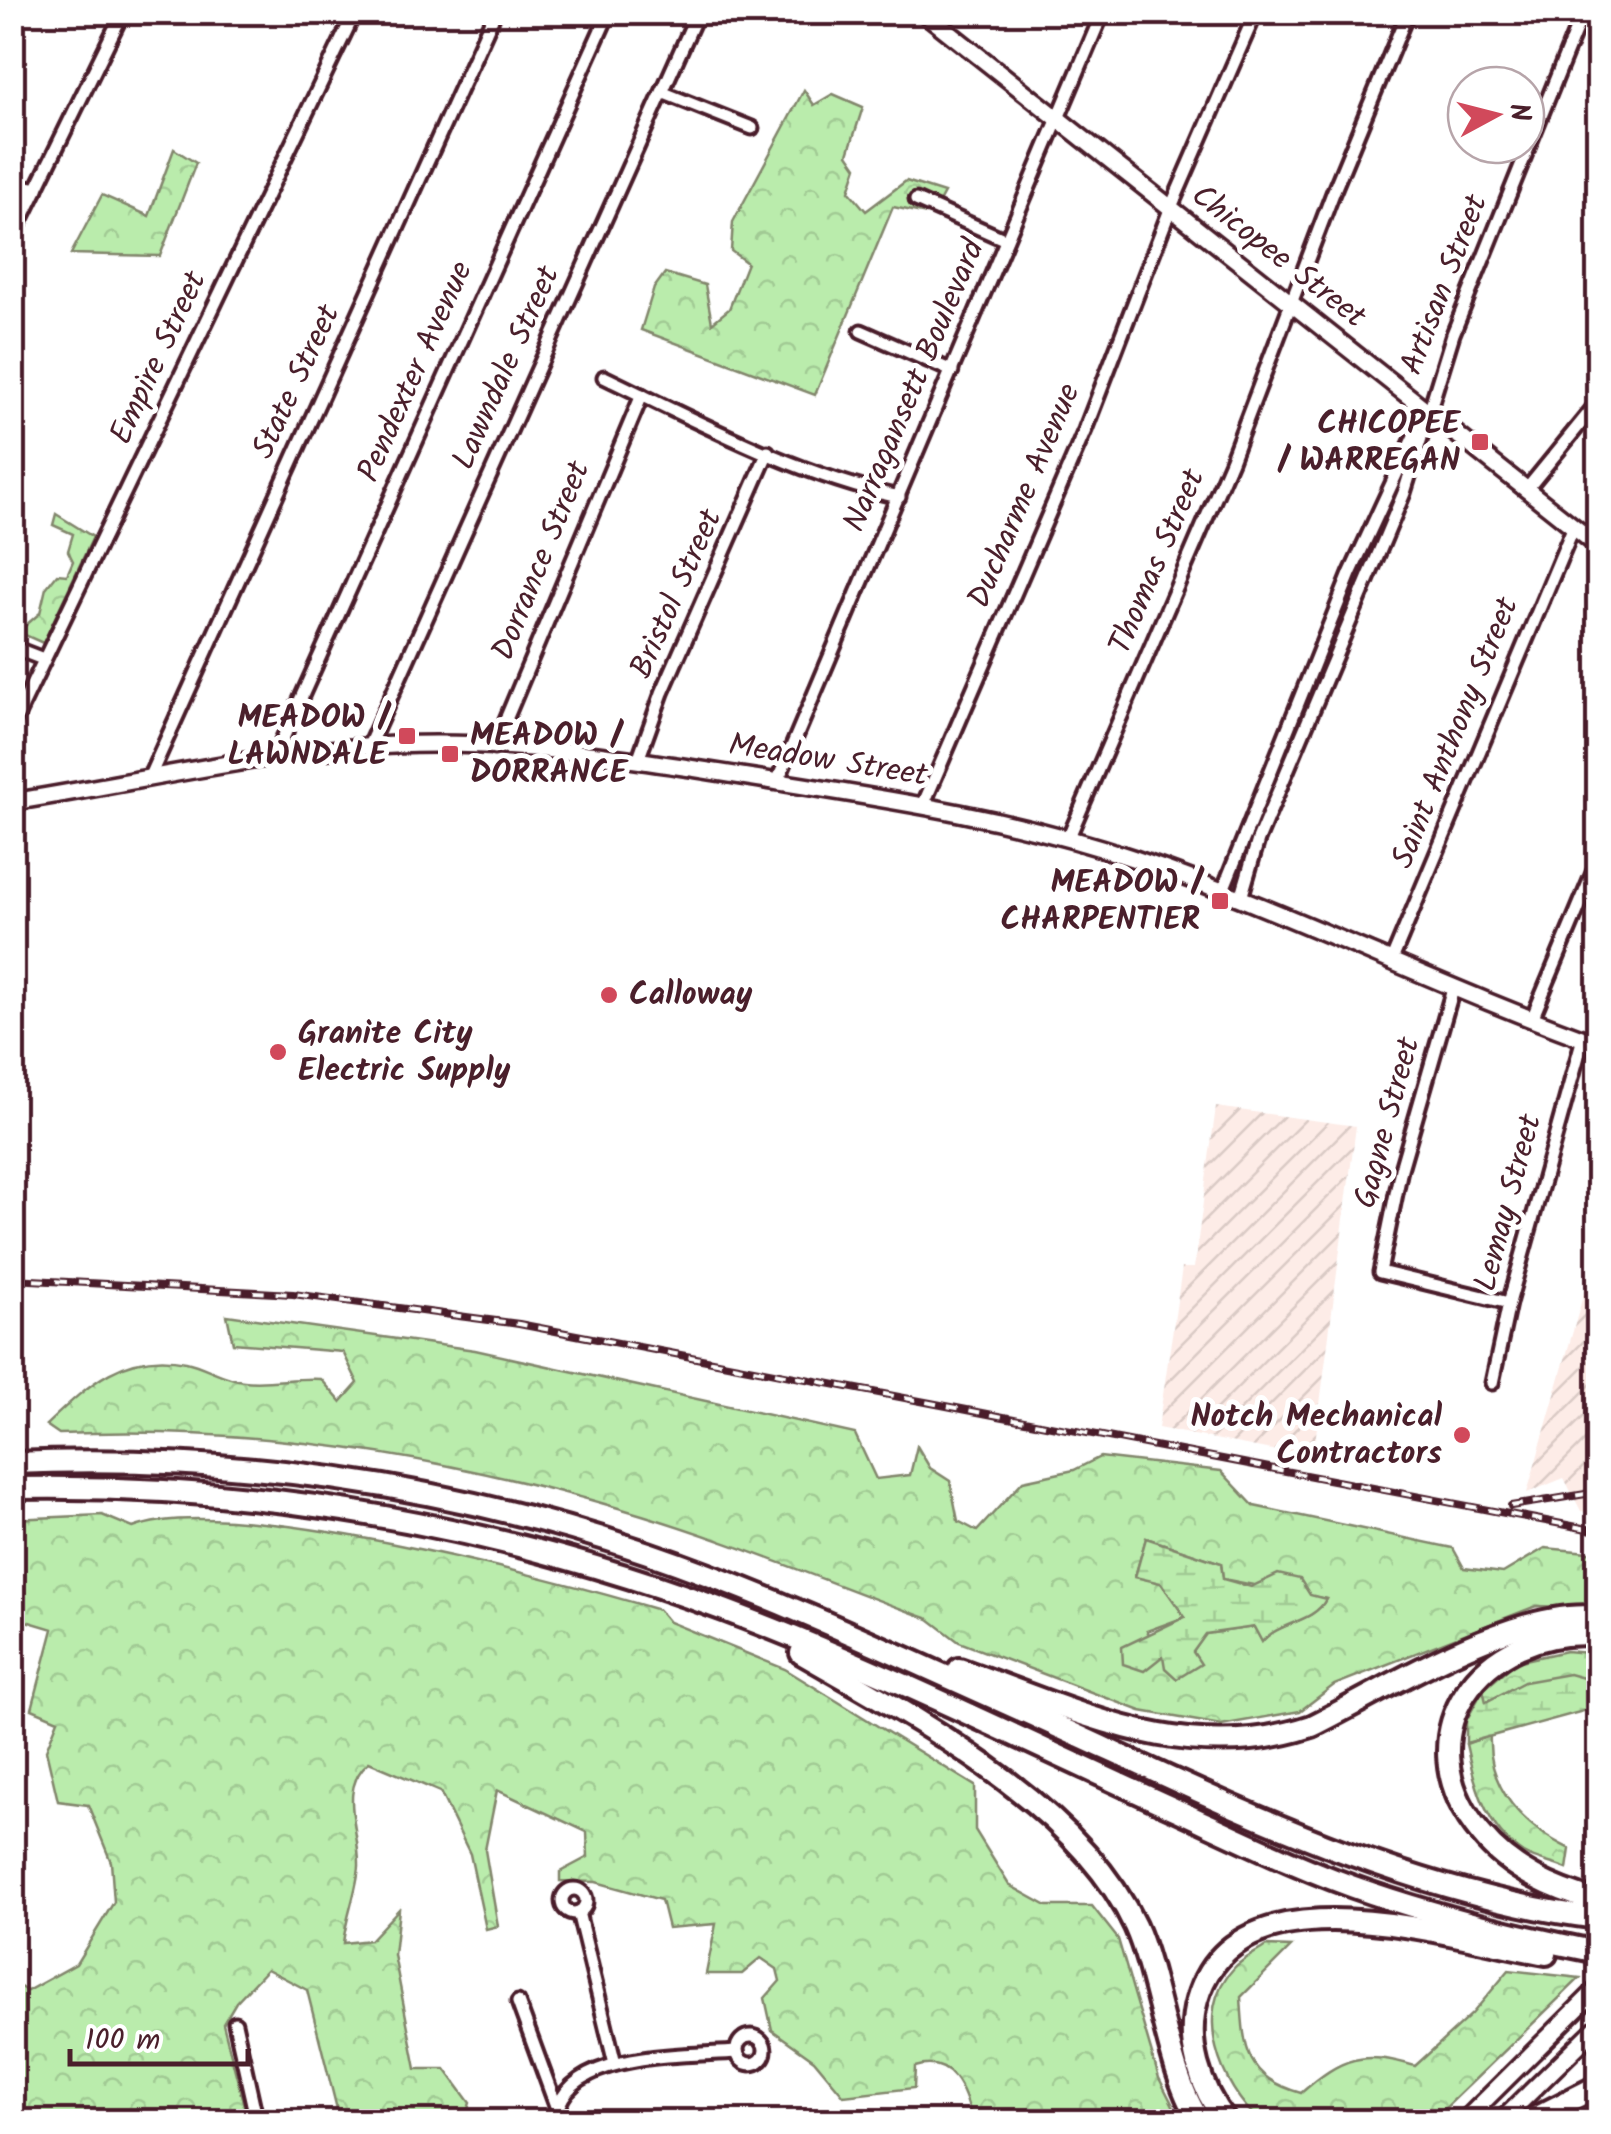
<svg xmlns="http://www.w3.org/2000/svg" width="1611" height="2134" font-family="Kalam,sans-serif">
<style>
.industrial{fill:url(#industrial-furrows)}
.forest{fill:url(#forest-crowns);stroke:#82866c;stroke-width:2.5;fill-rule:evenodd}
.wetland{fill:url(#wetland-marsh);stroke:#82866c;stroke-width:2.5}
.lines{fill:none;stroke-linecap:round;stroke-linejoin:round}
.minor-casing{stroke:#4a1f2b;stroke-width:19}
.secondary-casing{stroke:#4a1f2b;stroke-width:22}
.motorway-casing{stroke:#4a1f2b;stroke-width:28}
.minor{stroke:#fff;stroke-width:11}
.secondary{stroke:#fff;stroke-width:15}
.motorway{stroke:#fff;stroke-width:20}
.rail-casing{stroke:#4a1f2b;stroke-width:8}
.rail{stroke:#fff;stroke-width:4;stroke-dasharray:11;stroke-linecap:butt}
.poi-dot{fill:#d1495b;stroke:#fff;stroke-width:4}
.labels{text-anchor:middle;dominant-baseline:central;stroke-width:10;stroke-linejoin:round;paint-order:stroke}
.street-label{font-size:32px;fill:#4a1f2b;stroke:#fff}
.poi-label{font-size:32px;font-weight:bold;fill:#4a1f2b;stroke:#fff;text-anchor:end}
</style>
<defs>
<pattern id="industrial-furrows" width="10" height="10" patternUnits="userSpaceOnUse" patternTransform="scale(2.5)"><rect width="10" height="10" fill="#fdece7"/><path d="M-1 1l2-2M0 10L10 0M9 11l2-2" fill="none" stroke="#dacac6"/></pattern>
<pattern id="forest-crowns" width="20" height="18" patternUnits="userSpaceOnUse" patternTransform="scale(2.5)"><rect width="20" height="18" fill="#baecac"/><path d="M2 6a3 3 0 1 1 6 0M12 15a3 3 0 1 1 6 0" fill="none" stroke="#a1ca94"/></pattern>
<pattern id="wetland-marsh" width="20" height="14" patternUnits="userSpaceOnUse" patternTransform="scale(2.5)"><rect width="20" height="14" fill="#baecac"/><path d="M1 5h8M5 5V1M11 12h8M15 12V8" fill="none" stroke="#a1ca94"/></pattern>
</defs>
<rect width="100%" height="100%" fill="#fff"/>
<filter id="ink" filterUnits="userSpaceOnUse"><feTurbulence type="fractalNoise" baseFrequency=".01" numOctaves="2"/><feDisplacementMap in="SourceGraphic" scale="20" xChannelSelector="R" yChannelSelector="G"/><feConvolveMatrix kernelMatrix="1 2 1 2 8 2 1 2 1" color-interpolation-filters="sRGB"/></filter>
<g filter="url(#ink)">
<g class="industrial">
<path d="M 1216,1107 L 1356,1126 L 1313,1458 L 1158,1428 L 1182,1268 L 1194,1268 Z"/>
<path d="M 1598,1243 L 1598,1514 L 1581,1511 L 1564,1478 L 1527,1493 Z"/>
</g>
<g class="forest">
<path d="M 804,90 L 814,105 L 833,94 L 863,107 L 848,154 L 857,167 L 849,191 L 866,211 L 906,181 L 944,193 L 932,215 L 893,207 L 815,395 L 641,330 L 654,288 L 665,273 L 705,285 L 712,323 L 729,309 L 747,263 L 731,251 L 733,222 Z"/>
<path d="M 174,149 L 196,163 L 160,256 L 71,254 L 102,195 L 149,216 Z"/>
<path d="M 56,514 L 93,537 L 43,643 L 18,632 L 40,613 L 46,588 L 57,574 L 67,575 L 73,561 L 68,551 L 73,534 L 53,525 Z"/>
<path d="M 227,1315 L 475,1350 L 855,1434 L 876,1479 L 910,1475 L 917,1446 L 930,1468 L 950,1481 L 958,1521 L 977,1531 L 1023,1481 L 1074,1470 L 1100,1457 L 1221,1471 L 1254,1506 L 1453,1548 L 1464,1568 L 1503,1573 L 1545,1548 L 1598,1553 L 1598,1608 L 1536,1606 L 1334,1685 L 1300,1711 L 1221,1725 L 1141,1711 L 959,1642 L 929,1619 C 827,1582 726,1539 622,1509 C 440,1455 249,1425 59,1434 L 46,1425 C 86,1387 124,1349 186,1362 C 205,1366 224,1379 244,1381 C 269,1384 295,1377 321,1379 L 341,1402 L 358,1383 L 343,1352 L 233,1343 ZM 1146,1538 L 1221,1563 L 1223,1579 L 1326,1599 C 1314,1623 1279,1622 1262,1641 L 1254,1627 L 1205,1634 L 1193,1652 L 1163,1655 L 1147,1631 L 1185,1617 L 1161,1583 L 1135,1576 Z"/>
<path d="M 102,1515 L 133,1528 C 225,1491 556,1579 659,1610 L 669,1622 L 785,1669 L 975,1786 L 975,1830 L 1009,1885 L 1047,1906 L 1092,1906 L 1118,1939 L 1159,2078 L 1181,2121 L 973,2121 C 964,2091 954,2055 915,2067 L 914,2088 L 844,2096 L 814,2060 L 772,2030 L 765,1998 L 780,1981 L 777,1969 L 761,1958 L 742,1974 L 706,1974 L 716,1924 L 668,1928 L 661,1900 L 596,1882 L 560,1881 L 560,1872 L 588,1857 L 587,1832 L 497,1790 L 485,1850 L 498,1926 L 486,1929 L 470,1854 L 440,1792 L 369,1762 C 337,1788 360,1831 359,1866 C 357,1891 346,1917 343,1943 L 370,1940 L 399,1909 L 394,1955 L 416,2069 L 445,2069 L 470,2103 L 464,2121 L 340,2121 L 307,1990 L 267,1969 L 236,2002 L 223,2024 L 248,2121 L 13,2121 L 13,1983 L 27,1991 L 76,1964 L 114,1902 L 111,1862 L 88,1805 L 58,1801 L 46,1750 L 58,1720 L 32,1709 L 53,1629 L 26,1621 L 13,1639 L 13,1519 Z"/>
<path d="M 1566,1651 L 1598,1654 L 1598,1682 C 1555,1671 1524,1681 1485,1703 L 1483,1690 L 1516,1662 Z"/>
<path d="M 1490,1735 C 1487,1789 1524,1827 1570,1849 L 1567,1869 C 1554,1863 1537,1861 1523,1853 C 1486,1830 1474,1782 1466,1744 Z"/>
<path d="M 1266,1946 L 1291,1947 L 1241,1997 C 1244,2049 1245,2077 1301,2093 C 1342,2057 1363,2050 1415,2066 L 1472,2014 L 1509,1970 L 1580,1978 L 1432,2121 L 1260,2121 C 1221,2087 1191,2012 1234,1968 C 1242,1959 1256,1953 1266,1946 Z"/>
</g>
<g class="wetland">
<path d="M 1146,1538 L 1221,1563 L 1223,1579 L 1251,1587 L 1278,1574 L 1300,1579 L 1310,1595 L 1326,1599 C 1314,1623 1279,1621 1262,1642 L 1254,1627 L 1206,1634 L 1193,1652 L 1201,1664 L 1177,1679 L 1165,1668 L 1163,1656 L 1144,1671 L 1123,1664 L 1122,1647 L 1185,1617 L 1161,1583 L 1135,1577 Z"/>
<path d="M 1569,1674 L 1598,1682 L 1598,1707 L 1466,1743 L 1466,1721 L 1483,1690 L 1486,1702 L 1524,1682 Z"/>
</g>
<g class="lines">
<g class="minor-casing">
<g id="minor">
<path d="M 664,93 L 752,128"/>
<path d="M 12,184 L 37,189"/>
<path d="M 916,200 L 1006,240"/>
<path d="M 12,239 L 123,12"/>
<path d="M 861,331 L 952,371"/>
<path d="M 604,377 C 698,422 797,475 899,497"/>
<path d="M 1527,489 L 1598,402"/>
<path d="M 12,647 L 43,659"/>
<path d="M 12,727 L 355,12"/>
<path d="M 368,748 L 698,12"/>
<path d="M 494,748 L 642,395"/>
<path d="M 275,756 L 609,12"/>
<path d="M 638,760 L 662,693 L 768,452"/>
<path d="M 150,776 L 495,12"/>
<path d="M 777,782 L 1103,12"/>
<path d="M 924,803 L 1085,430 L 1171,207 L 1256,12"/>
<path d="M 1068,839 L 1231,461 L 1333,193 L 1408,12"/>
<path d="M 1223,890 L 1350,574 L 1414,436"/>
<path d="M 1241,898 L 1258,840 L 1404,493 L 1453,334 L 1583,12"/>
<path d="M 1391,962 L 1574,526"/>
<path d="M 1453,989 L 1401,1169 L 1380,1272 L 1509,1303"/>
<path d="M 1532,1019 L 1598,861"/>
<path d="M 1492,1383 L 1509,1303 L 1583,1038"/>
<circle cx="574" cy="1901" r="12"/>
<path d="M 578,1912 L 615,2064"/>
<path d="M 518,2002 L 562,2122"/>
<path d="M 235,2023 L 257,2122"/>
<circle cx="751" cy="2050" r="14"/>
<path d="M 559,2105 C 579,2051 688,2056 737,2052"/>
</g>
</g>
<g class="secondary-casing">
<g id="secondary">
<path d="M 923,12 L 1598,546"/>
<path d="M 12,802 C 140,782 265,751 395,745 C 523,739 653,762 779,782 C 899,801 1016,819 1132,858 C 1291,912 1441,988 1598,1044"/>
<path d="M 1463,2122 L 1598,1988"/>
<path d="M 1500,2122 L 1598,2026"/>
</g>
</g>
<g class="motorway-casing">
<g id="motorway">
<path d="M 12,1463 C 226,1453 446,1484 648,1553 C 782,1599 911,1661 1041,1719 C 1220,1800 1402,1894 1598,1918"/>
<path d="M 12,1488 C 269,1483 519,1529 758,1623 C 901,1679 1039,1748 1179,1811 C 1242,1840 1305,1871 1371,1893 C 1445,1918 1522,1937 1598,1952"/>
<path d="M 1598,1635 C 1482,1624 1399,1736 1481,1834 C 1511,1871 1554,1889 1598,1902"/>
<path d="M 801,1653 C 913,1718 1078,1803 1135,1926 C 1159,1979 1169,2081 1201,2122"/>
<path d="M 959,1669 C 1078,1711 1185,1768 1312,1726 C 1387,1689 1515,1607 1598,1617"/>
<path d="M 1226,2122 C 1200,2088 1185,2042 1197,2000 C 1235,1866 1449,1937 1546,1954"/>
<path d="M 1527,2122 L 1598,2086"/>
</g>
</g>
<use href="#minor" class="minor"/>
<use href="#secondary" class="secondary"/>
<use href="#motorway" class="motorway"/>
<g class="rail-casing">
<g id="rail">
<path d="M 12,1279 L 293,1294 L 519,1324 L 1598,1531"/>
<path d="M 1511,1506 L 1598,1492"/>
</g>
</g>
<use href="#rail" class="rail"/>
</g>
</g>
<g class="poi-dot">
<rect x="1470" y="432" width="20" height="20" rx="5"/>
<rect x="397" y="726" width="20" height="20" rx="5"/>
<rect x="440" y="744" width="20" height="20" rx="5"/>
<rect x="1210" y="891" width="20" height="20" rx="5"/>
<circle cx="609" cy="995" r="10"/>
<circle cx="278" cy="1052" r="10"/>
<circle cx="1462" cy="1435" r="10"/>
</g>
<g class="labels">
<g class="street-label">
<text transform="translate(1278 257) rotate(38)">Chicopee Street</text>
<text transform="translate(1445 285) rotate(-69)">Artisan Street</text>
<text transform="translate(159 358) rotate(-65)">Empire Street</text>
<text transform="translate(507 368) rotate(-66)">Lawndale Street</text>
<text transform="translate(416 372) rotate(-66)">Pendexter Avenue</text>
<text transform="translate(297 382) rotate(-65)">State Street</text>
<text transform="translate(915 386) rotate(-67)">Narragansett Boulevard</text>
<text transform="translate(1025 496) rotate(-67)">Ducharme Avenue</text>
<text transform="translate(542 561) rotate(-68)">Dorrance Street</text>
<text transform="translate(1158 562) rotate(-67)">Thomas Street</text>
<text transform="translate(677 594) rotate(-66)">Bristol Street</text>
<text transform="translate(1456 733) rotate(-68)">Saint Anthony Street</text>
<text transform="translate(828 761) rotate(9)">Meadow Street</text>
<text transform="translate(1388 1123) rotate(-75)">Gagne Street</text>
<text transform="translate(1509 1203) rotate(-75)">Lemay Street</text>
</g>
<g class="poi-label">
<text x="1460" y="424">CHICOPEE<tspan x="1460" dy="37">/ WARREGAN</tspan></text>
<text x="387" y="718">MEADOW /<tspan x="387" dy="37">LAWNDALE</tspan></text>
<text x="470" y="736" text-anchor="start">MEADOW /<tspan x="470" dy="37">DORRANCE</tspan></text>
<text x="1200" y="883">MEADOW /<tspan x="1200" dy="37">CHARPENTIER</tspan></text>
<text x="629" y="995" text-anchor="start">Calloway</text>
<text x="298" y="1034" text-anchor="start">Granite City<tspan x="298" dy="37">Electric Supply</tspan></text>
<text x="1442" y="1417">Notch Mechanical<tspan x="1442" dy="37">Contractors</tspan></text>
</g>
</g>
<rect width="1611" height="2134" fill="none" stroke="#fff" stroke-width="50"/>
<rect x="25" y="25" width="1561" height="2084" fill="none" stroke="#4a1f2b" stroke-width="4" filter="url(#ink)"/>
<g transform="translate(1496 115) rotate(83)"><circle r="48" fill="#ffffff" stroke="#b7a5aa" stroke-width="2.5"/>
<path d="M0-8L18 38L0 25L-18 38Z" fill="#d1495b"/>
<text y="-15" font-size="28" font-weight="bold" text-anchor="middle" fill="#4a1f2b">N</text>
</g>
<path d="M70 2049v15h178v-15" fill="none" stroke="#4a1f2b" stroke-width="5"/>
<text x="85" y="2049" font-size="30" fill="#4a1f2b" stroke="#ffffff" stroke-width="8" paint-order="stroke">100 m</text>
</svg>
